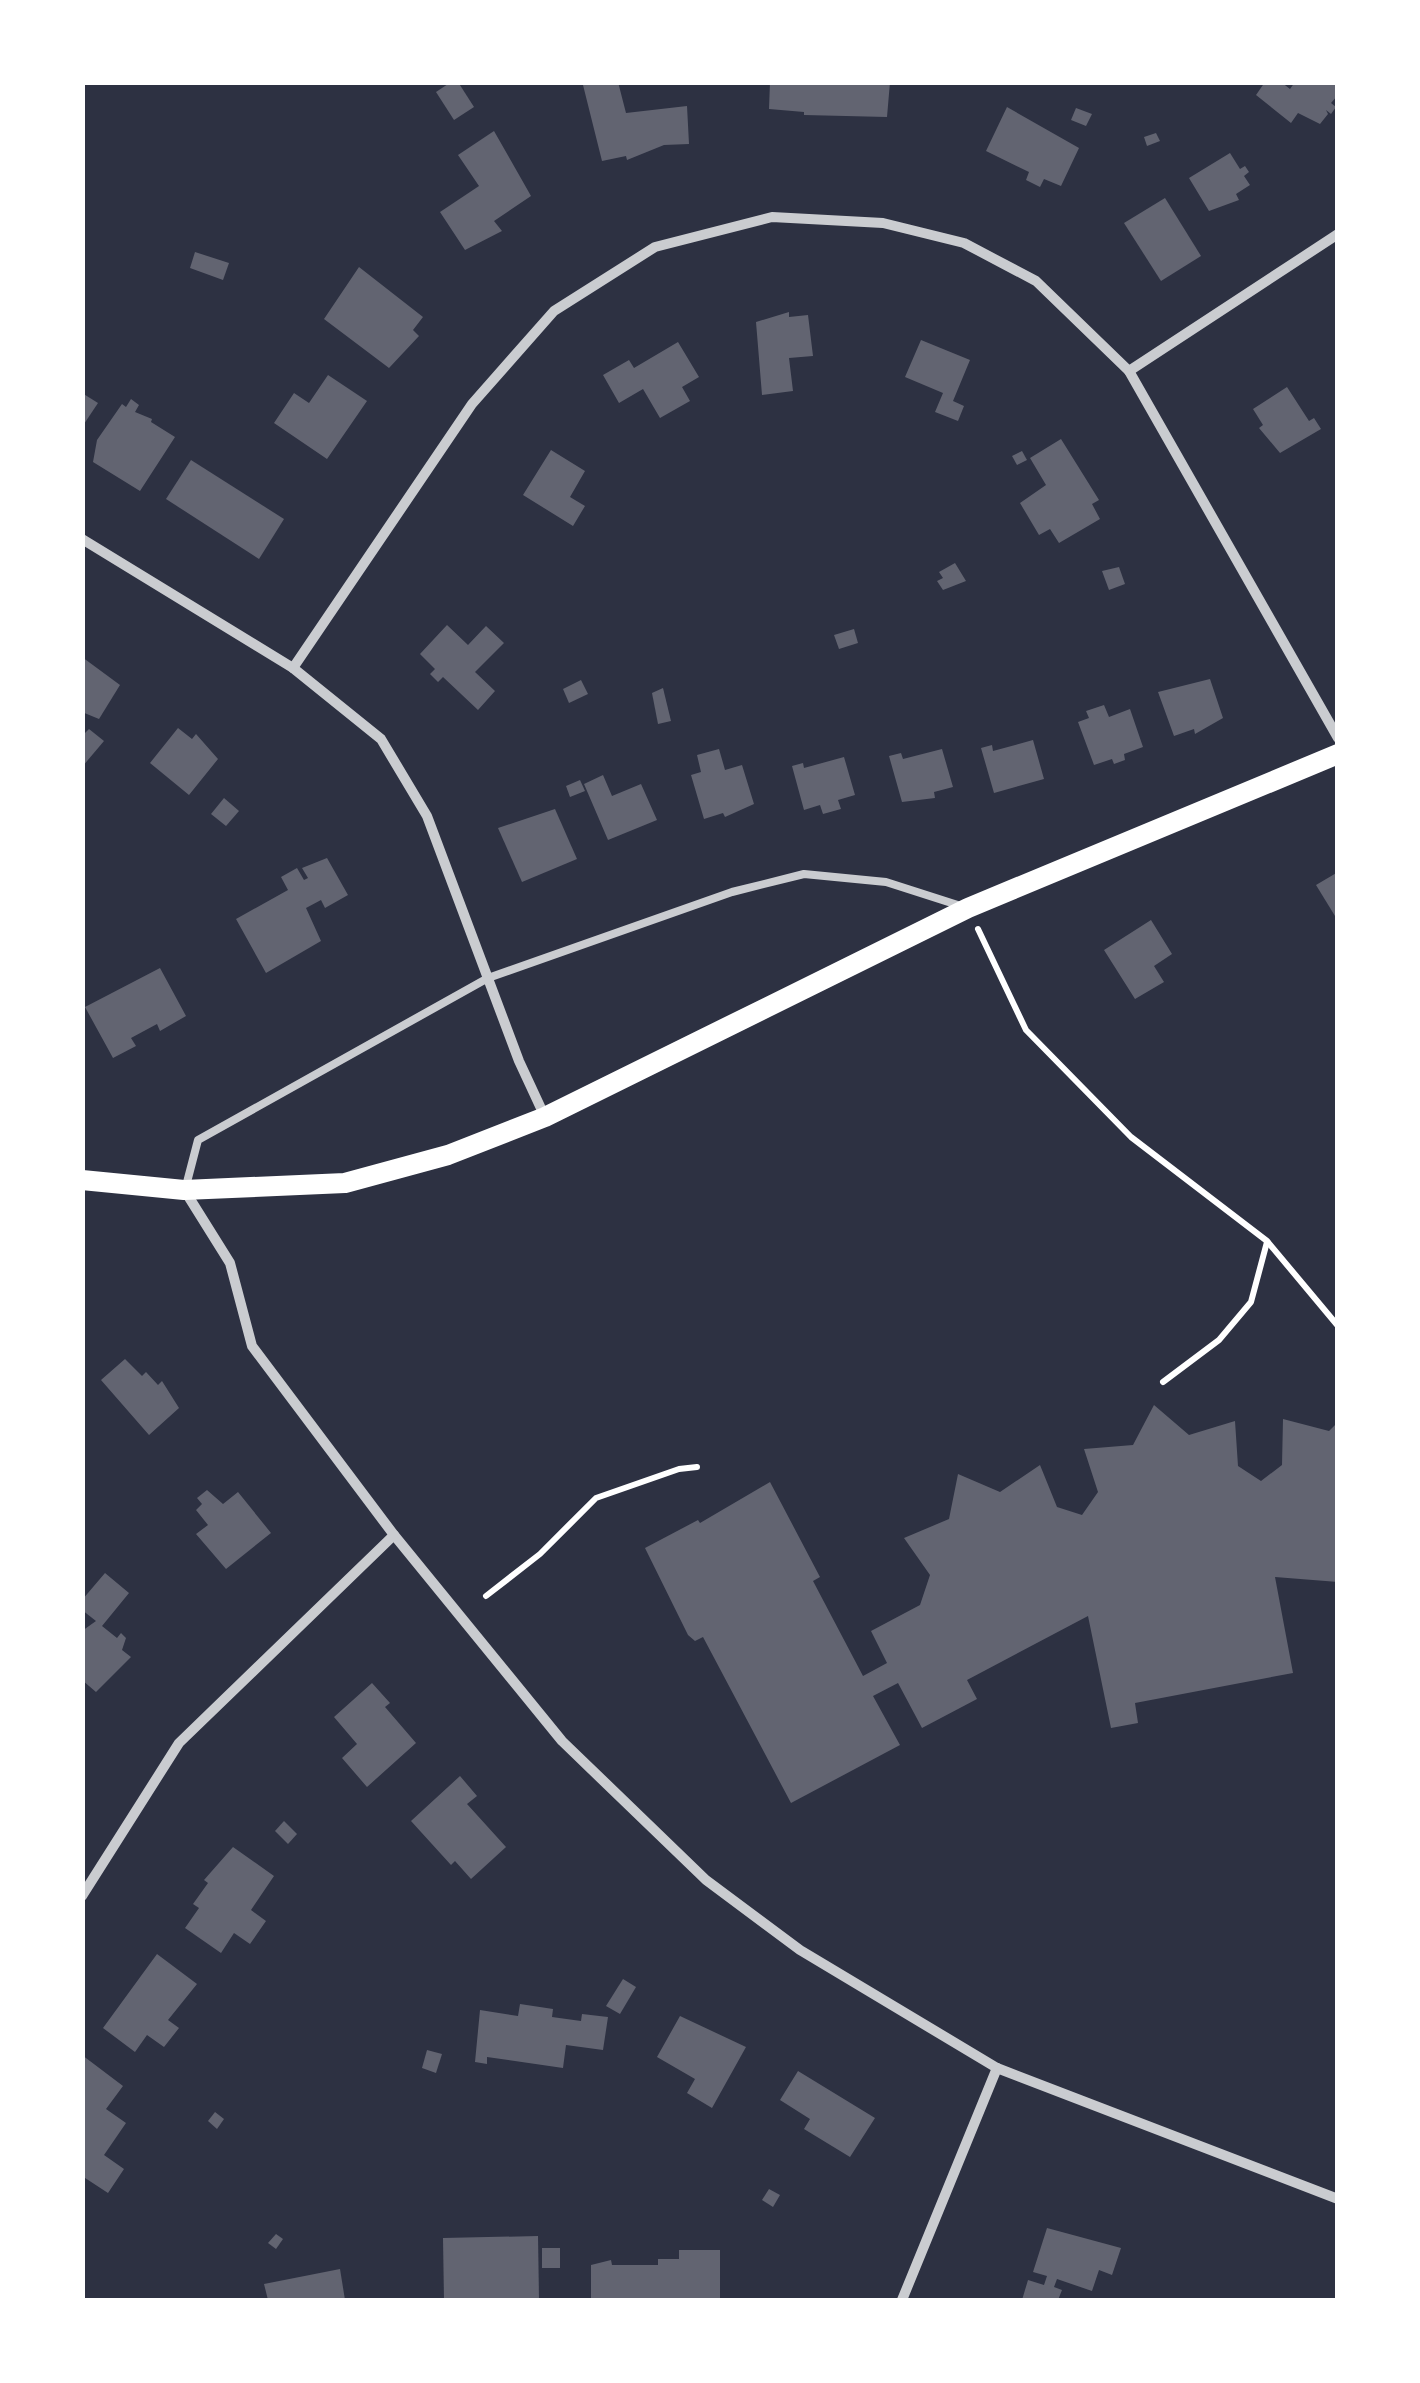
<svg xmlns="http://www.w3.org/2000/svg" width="1420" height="2383" font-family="'Crimson Pro',serif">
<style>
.building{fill:#626471}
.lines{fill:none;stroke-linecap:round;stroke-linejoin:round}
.path{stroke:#fff;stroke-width:6}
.service{stroke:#caccd0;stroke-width:8}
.minor{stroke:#caccd0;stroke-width:10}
.secondary{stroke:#fff;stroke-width:20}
</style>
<rect width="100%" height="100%" fill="#2d3142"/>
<g class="building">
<path d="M 451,82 L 458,82 L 474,107 L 454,120 L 436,92 Z"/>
<path d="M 618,82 L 626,113 L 687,106 L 689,144 L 664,145 L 627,160 L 626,156 L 602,161 L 583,85 Z"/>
<path d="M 770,82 L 890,82 L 887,117 L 804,115 L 804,112 L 769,109 Z"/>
<path d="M 1265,82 L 1281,82 L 1290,89 L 1295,82 L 1338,82 L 1338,95 L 1331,103 L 1336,107 L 1331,114 L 1326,110 L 1328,114 L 1320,124 L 1298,113 L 1291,123 L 1256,95 Z"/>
<path d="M 1007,107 L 1079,148 L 1061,186 L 1044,179 L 1040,187 L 1026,180 L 1029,172 L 986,151 Z"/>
<path d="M 1076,108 L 1092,114 L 1086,126 L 1071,120 Z"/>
<path d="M 494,131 L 531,196 L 494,221 L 502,231 L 465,250 L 440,212 L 479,186 L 458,155 Z"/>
<path d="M 1156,133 L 1160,141 L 1147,146 L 1144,137 Z"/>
<path d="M 1230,153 L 1240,169 L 1245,166 L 1249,172 L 1244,176 L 1250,185 L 1236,194 L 1239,200 L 1209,211 L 1189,178 Z"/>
<path d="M 1165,198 L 1201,256 L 1161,281 L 1124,223 Z"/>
<path d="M 195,252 L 229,263 L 223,280 L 190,268 Z"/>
<path d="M 359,267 L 423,317 L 413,330 L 419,336 L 389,368 L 324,319 Z"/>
<path d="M 789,312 L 789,317 L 808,315 L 813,356 L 789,358 L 793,391 L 762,395 L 756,322 Z"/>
<path d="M 921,340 L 970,360 L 953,401 L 964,406 L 958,421 L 935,412 L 943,393 L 905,377 Z"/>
<path d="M 678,342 L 699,377 L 682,387 L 690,401 L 660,418 L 643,389 L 619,403 L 603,375 L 629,360 L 634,368 Z"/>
<path d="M 328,375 L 367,401 L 327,459 L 274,423 L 294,393 L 309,403 Z"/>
<path d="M 1287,387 L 1309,421 L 1314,418 L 1321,429 L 1280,453 L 1259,428 L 1263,425 L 1253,409 Z"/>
<path d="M 82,393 L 98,403 L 82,427 Z"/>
<path d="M 131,399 L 139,405 L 135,412 L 152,419 L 151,422 L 175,437 L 140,491 L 93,462 L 97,440 L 122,404 L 126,407 Z"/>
<path d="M 1061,439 L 1099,500 L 1092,504 L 1100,519 L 1059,543 L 1050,529 L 1039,535 L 1020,503 L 1046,485 L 1030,458 Z"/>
<path d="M 551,450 L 585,471 L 570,497 L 585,506 L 573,526 L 523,495 Z"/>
<path d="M 1022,451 L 1027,460 L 1017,465 L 1012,456 Z"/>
<path d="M 191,460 L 284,519 L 259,559 L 166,499 Z"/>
<path d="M 955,563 L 966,581 L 943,590 L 937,581 L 943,578 L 939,572 Z"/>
<path d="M 1119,567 L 1125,584 L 1109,590 L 1102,571 Z"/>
<path d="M 447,625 L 468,645 L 486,626 L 504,643 L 475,672 L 495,691 L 478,710 L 443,677 L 438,682 L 430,674 L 435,669 L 420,654 Z"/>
<path d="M 854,629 L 858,643 L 839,649 L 834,635 Z"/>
<path d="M 82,657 L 120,685 L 99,719 L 82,712 Z"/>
<path d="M 1210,679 L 1223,718 L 1195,734 L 1194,729 L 1174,736 L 1158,692 Z"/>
<path d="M 581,680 L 588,694 L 569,703 L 563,689 Z"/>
<path d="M 663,688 L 671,721 L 658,724 L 652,693 Z"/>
<path d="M 1104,705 L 1109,717 L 1130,709 L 1143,747 L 1124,754 L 1125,760 L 1114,764 L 1112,759 L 1094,765 L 1078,722 L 1089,718 L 1086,711 Z"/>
<path d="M 178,728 L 192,739 L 196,734 L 218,759 L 189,795 L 150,763 Z"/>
<path d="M 89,729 L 104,741 L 82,767 L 82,736 Z"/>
<path d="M 1033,740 L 1044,779 L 994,793 L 981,748 L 992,745 L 993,751 Z"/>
<path d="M 719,749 L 725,770 L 742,765 L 754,804 L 725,817 L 723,813 L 704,819 L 691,775 L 701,772 L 697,755 Z"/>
<path d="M 942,749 L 953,787 L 934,792 L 935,798 L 902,802 L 889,756 L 901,753 L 903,759 Z"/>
<path d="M 844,757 L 855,795 L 838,800 L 841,809 L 823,814 L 820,805 L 804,810 L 792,766 L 803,763 L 804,768 Z"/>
<path d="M 603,775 L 612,796 L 641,784 L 657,820 L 608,840 L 584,784 Z"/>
<path d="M 580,780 L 585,791 L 570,797 L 566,786 Z"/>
<path d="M 224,798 L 239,811 L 226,826 L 211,814 Z"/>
<path d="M 555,809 L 577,859 L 522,882 L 498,828 Z"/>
<path d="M 327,858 L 348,895 L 325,908 L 321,900 L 306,908 L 321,941 L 266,973 L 236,919 L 288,890 L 281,877 L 297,868 L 304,880 L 308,878 L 302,868 Z"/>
<path d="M 1338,872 L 1338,914 L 1335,916 L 1316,885 Z"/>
<path d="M 1151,920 L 1172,954 L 1154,966 L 1164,982 L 1135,999 L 1104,950 Z"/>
<path d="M 160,968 L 186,1016 L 160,1031 L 157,1024 L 131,1038 L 136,1046 L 113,1058 L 85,1007 Z"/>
<path d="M 125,1359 L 142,1376 L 146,1372 L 158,1385 L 162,1381 L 179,1408 L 149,1435 L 101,1380 Z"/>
<path d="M 1154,1405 L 1189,1435 L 1235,1421 L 1238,1466 L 1261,1481 L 1282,1465 L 1283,1419 L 1329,1431 L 1338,1422 L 1338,1582 L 1275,1577 L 1293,1673 L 1135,1703 L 1138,1723 L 1111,1728 L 1088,1616 L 967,1680 L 977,1699 L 922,1728 L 898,1683 L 873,1696 L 900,1745 L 791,1803 L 703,1637 L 695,1641 L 688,1635 L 645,1548 L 698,1520 L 700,1523 L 770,1482 L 820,1577 L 813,1581 L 863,1676 L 887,1663 L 871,1631 L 920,1605 L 930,1575 L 904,1538 L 949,1519 L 958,1474 L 1000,1492 L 1040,1465 L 1057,1507 L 1082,1515 L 1098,1492 L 1084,1449 L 1133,1445 Z"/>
<path d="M 207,1490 L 223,1504 L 238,1492 L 271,1533 L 226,1569 L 196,1534 L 208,1525 L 196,1510 L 202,1504 L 197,1498 Z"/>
<path d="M 105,1573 L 129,1593 L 102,1626 L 117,1638 L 121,1633 L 126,1638 L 122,1650 L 131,1657 L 96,1692 L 82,1680 L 82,1631 L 96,1621 L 82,1610 L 82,1600 Z"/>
<path d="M 372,1683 L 390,1703 L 385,1707 L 416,1743 L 367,1787 L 342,1758 L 357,1744 L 334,1717 Z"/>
<path d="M 460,1776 L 477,1796 L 467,1804 L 506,1847 L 471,1879 L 455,1861 L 451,1865 L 411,1821 Z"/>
<path d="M 284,1821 L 297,1834 L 288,1844 L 275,1831 Z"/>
<path d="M 233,1847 L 274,1876 L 251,1910 L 266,1921 L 250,1944 L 234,1933 L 221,1953 L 185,1928 L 199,1908 L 193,1904 L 208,1883 L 204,1880 Z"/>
<path d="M 157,1954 L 197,1984 L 168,2020 L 179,2028 L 164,2047 L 147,2035 L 135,2052 L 103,2028 Z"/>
<path d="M 623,1979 L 636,1987 L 620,2014 L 606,2006 Z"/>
<path d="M 520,2004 L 553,2009 L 552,2017 L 581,2021 L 582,2014 L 608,2017 L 603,2050 L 566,2045 L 563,2068 L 487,2057 L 487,2064 L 475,2062 L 480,2010 L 518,2016 Z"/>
<path d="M 680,2016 L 746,2047 L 712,2108 L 687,2093 L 695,2079 L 657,2057 Z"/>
<path d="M 427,2050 L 442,2054 L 436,2073 L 422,2068 Z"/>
<path d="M 82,2055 L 123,2086 L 106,2109 L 126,2123 L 104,2155 L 124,2169 L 108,2193 L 82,2176 Z"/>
<path d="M 798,2071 L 875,2118 L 850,2157 L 804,2129 L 810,2119 L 780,2100 Z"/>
<path d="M 215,2112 L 224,2119 L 217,2129 L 208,2121 Z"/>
<path d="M 769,2189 L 780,2195 L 773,2207 L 762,2200 Z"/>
<path d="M 1047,2228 L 1121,2248 L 1112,2275 L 1099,2270 L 1092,2291 L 1057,2279 L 1054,2287 L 1062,2290 L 1058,2300 L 1022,2300 L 1028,2280 L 1044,2285 L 1047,2276 L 1033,2272 Z"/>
<path d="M 276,2234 L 283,2239 L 276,2249 L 268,2243 Z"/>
<path d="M 538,2236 L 539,2300 L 444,2300 L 443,2238 Z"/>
<rect x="542" y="2248" width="18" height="20"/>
<path d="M 679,2250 L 720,2250 L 720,2300 L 591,2300 L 591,2265 L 611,2260 L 612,2265 L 658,2265 L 658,2259 L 679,2259 Z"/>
<path d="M 340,2269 L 345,2300 L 268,2300 L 264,2284 Z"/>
</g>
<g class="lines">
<g class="path">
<path d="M 978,929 L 1026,1030 L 1131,1137 L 1267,1241 L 1338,1326"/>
<path d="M 1163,1382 L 1219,1340 L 1251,1302 L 1267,1242"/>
<path d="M 486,1596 L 540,1554 L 596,1498 L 679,1469 L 697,1467"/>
</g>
<path class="service" d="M 186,1186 L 198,1140 L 488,978 L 732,892 L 804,874 L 886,882 L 964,907"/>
<g class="minor">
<path d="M 1129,371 L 1338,234"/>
<path d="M 82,539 L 293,668 L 381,739 L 427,816 L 519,1061 L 545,1117"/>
<path d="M 293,668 L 472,404 L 554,311 L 655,247 L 772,217 L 883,223 L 964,243 L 1036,281 L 1129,371 L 1338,738"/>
<path d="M 185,1191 L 230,1263 L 252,1346 L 394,1535 L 562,1741 L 706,1880 L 800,1950 L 997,2068 L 1338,2199"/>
<path d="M 82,1896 L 179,1743 L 394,1535"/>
<path d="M 902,2300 L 997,2068"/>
</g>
<path class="secondary" d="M 82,1180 L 184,1190 L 345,1183 L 448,1155 L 545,1117 L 968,908 L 1338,754"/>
</g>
<rect width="1420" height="2383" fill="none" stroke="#ffffff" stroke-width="170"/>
</svg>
